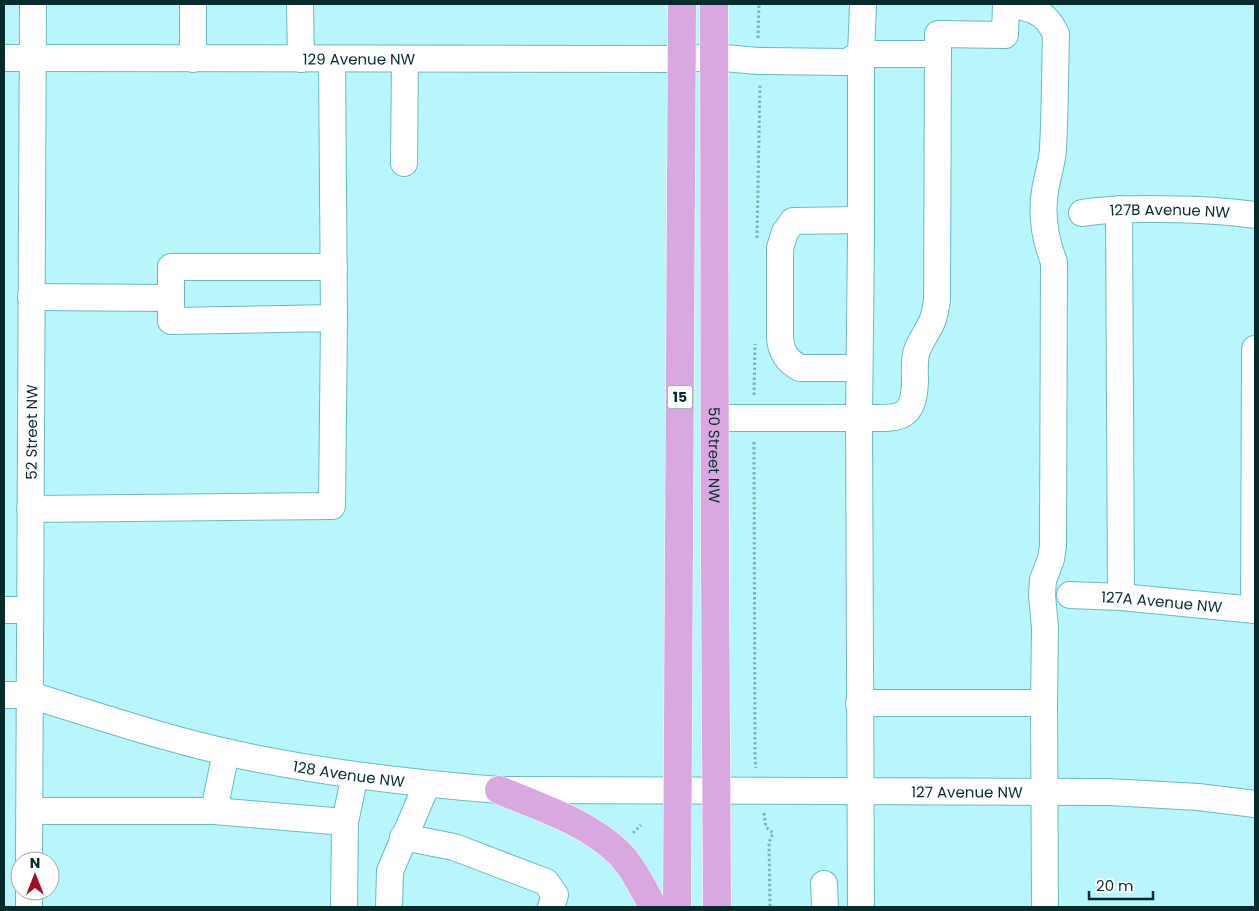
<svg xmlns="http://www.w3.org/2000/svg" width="1259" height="911" font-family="Poppins,sans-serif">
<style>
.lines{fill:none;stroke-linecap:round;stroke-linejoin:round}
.minor-casing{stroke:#6cbac1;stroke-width:28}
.major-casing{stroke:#fff;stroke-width:29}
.path{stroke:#7eb3b8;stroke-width:3;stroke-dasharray:2.5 2.5;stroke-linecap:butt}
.minor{stroke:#fff;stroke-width:26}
.major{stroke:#daa8e0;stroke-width:28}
.labels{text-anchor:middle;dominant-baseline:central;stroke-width:4.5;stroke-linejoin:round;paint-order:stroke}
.shield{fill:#fff;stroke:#516a6c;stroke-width:1}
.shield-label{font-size:14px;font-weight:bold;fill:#072a2d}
.street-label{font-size:15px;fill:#072a2d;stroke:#fff}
</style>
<rect width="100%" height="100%" fill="#b8f6fc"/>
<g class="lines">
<g class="minor-casing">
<g id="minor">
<path d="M 193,4 L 193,59"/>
<path d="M 300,4 L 301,59"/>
<path id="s1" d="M 4,58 L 682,59 L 713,57 L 758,61 L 847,62 L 861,54 L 938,54"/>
<path d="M 332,59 L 334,318"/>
<path d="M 404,163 L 405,59"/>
<path d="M 1119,209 L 1121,597"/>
<path id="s2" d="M 1082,213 C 1105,209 1128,209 1151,209 C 1187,209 1220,210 1255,215"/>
<path d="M 171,298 L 171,267 L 334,267"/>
<path d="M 859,368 L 800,368 C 787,361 781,352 780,338 L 780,248 L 785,232 L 793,221 L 861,220"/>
<path d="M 715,418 L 859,418 L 861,237 L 861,54 L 863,4"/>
<path d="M 30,509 L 332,506 L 334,318 L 171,321 L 171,298 L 31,297"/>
<path id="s3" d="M 1070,595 L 1121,597 L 1255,610"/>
<path d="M 4,610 L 30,610"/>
<path d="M 1254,610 L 1255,349"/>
<path id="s4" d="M 4,695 L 30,695 C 98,716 166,739 235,754 C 322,773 410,783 499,790 L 1109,792 L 1198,797 L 1255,804"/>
<path d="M 859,703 L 1044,703 L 1045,628 L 1042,595 L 1043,580 L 1051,559 L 1053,546 L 1054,262 C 1045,239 1041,216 1045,191 C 1047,177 1052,164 1053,149 C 1055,111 1055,72 1056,34 C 1045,10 1030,8 1006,4"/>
<path d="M 1044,703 L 1045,907"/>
<path d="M 30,811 L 214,811 L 345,822 L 344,907"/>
<path d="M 214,811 L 226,752"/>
<path d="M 345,822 L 355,775"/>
<path d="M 403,837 L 454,847 L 546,882 L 555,895 L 551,907"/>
<path id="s5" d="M 29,861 L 33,4"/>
<path d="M 824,884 L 825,907"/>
<path d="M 29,907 L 29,891"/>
<path d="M 389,907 L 390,871 L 427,784"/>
<path d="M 861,907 L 859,418 C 894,417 914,425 915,381 C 915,372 914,363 916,354 C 919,341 929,331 933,319 C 935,313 936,306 937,300 L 938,34 L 1005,35 L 1006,4"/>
</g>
</g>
<g class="major-casing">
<g id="major">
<path id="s6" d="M 714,4 L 715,566 L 717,907"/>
<path d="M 499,790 C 539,807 585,821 618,852 C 631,864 645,891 653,907"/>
<path d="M 677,907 L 682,4"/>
</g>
</g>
<g class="path">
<path d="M 758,38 L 759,4"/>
<path d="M 757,238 L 760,84"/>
<path d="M 754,395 L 755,344"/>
<path d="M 754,442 L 755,757 L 756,768"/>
<path d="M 764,813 L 766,827 L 773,833 L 769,842 L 770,907"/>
<path d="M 633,833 L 641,825"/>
</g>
<use href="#minor" class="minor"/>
<use href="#major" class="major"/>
</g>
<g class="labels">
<rect class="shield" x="667.5" y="385.5" width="25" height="23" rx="4"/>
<g class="shield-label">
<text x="680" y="397">15</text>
</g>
<g class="street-label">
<text stroke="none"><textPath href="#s1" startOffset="355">129 Avenue NW</textPath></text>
<text stroke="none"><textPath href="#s2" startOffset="88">127B Avenue NW</textPath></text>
<text stroke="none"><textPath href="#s5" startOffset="429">52 Street NW</textPath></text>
<text stroke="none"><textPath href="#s6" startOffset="451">50 Street NW</textPath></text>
<text stroke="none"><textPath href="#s3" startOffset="92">127A Avenue NW</textPath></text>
<text stroke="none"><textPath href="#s4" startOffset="355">128 Avenue NW</textPath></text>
<text stroke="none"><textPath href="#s4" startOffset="974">127 Avenue NW</textPath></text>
</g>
</g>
<rect width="1259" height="911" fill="none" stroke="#072a2d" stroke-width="10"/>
<g transform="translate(35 876)"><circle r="24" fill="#ffffff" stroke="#9caaab"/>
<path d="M0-4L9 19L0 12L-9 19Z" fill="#a50c22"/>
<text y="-8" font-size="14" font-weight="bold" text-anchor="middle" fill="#072a2d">N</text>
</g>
<path d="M1089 891v8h64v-8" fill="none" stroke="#072a2d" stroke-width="2.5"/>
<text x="1096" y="891" font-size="15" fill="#072a2d" stroke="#ffffff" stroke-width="4" paint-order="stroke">20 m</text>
</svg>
